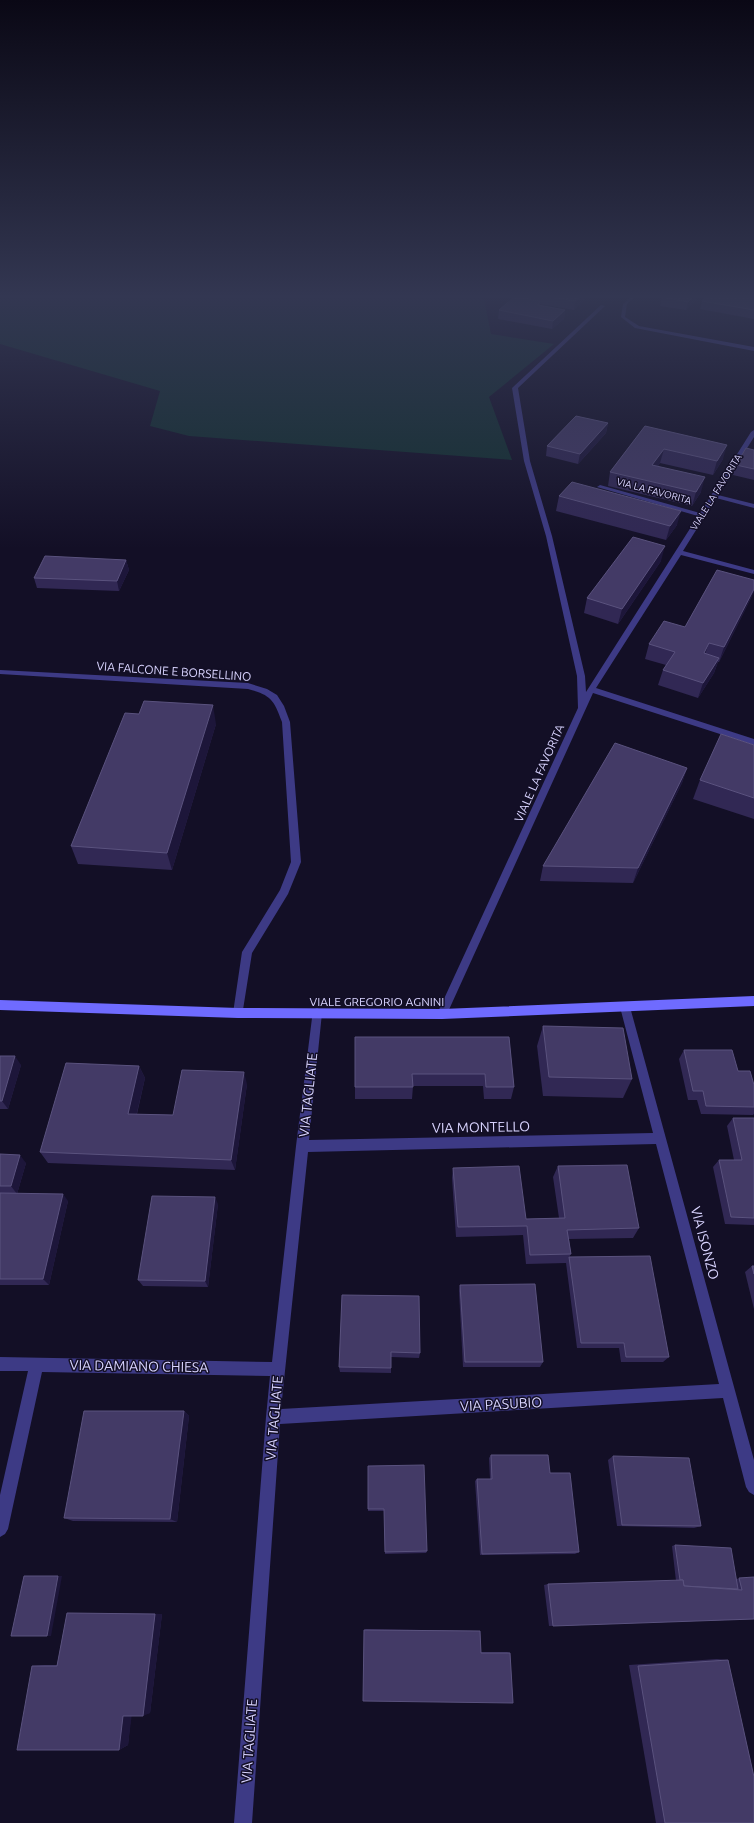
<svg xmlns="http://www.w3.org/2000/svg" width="754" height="1823" font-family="Ubuntu,sans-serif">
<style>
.green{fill:#12302f}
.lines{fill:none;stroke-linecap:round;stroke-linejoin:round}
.minor{fill:#3d3a85;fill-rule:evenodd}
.secondary{fill:#6f6bff;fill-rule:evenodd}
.wall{fill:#312854}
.shaded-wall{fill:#1d163a}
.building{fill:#433a66;stroke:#5a527e}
.labels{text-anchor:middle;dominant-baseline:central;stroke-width:3;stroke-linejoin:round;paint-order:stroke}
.far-street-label{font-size:10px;fill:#d9d4ff;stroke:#130f26}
.street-label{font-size:12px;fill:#d9d4ff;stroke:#130f26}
.near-street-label{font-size:14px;fill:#d9d4ff;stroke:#130f26}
</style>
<rect width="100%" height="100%" fill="#130f26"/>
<path class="green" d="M 0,294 L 483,294 L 491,334 L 554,344 L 489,397 L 512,460 L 189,436 L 150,426 L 160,391 L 0,344 Z"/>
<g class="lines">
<g class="minor">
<path d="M 634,294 L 638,294 L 627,304 L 625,317 L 639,326 L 754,347 L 754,351 L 635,328 L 621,317 L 623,304 Z"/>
<path d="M 601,305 L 605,306 L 518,388 L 530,461 L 552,536 L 585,676 L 586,692 L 698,516 L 597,487 L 600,485 L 700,513 L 751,432 L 754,430 L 754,437 L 718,495 L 754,504 L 754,508 L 716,498 L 683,551 L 754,570 L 754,574 L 681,555 L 596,688 L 754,739 L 754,745 L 593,693 L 447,1014 L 446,1017 L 442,1019 L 438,1017 L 437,1014 L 578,708 L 577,676 L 546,536 L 524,461 L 512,388 Z"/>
<path d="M 0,670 L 248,683 L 267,689 L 277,695 L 284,706 L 290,722 L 301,862 L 288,894 L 252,953 L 242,1016 L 238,1018 L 234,1016 L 233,1013 L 242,952 L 280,890 L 291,862 L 282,722 C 274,700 271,695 248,689 L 0,674 Z"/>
<path d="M 625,1002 L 629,1004 L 630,1007 L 754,1460 L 754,1495 L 749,1492 L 746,1487 L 723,1398 L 280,1424 L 252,1823 L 234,1823 L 266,1417 L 270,1376 L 42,1372 L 8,1529 L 5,1534 L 0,1537 L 0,1495 L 28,1371 L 0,1371 L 0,1357 L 272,1362 L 296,1146 L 313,1010 L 317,1008 L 321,1010 L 322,1013 L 309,1140 L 653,1133 L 620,1007 L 621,1004 ZM 656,1144 L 719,1384 L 281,1409 L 308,1152 Z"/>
</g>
<path class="secondary" d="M 754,996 L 754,1006 L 442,1019 L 238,1018 L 0,1010 L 0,1000 L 238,1008 L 442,1009 Z"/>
</g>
<g class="wall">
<path d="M 522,294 L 586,294 L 585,300 L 574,310 L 540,304 L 540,305 L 565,310 L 564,319 L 552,329 L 498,319 L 499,310 L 520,299 L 522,298 Z"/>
<path d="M 662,297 L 697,299 L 686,310 L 660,306 Z"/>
<path d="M 754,297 L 754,319 L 700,309 L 702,301 Z"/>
<path d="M 608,423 L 606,433 L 578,464 L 546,456 L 547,446 Z"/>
<path d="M 645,426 L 723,459 L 713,475 L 660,463 L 658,466 L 701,492 L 692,506 L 608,486 L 610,472 Z"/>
<path d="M 754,450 L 754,480 L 733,475 L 736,465 Z"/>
<path d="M 559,496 L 677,525 L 666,540 L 556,511 Z"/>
<path d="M 126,560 L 129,570 L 119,591 L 37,588 L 34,578 Z"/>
<path d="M 661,561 L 618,624 L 584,613 L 587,598 Z"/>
<path d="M 752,596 L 719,662 L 718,662 L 714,673 L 698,698 L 658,685 L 663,670 L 666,665 L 645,659 L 649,644 Z"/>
<path d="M 216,724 L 172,870 L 78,864 L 71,846 Z"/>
<path d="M 754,745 L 754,819 L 693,799 L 700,780 Z"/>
<path d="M 687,768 L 682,783 L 633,883 L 540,881 L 543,866 Z"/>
<path d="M 543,1026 L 632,1079 L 623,1098 L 543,1096 L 537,1046 Z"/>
<path d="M 509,1037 L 514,1087 L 511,1099 L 484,1099 L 483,1086 L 413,1086 L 412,1099 L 355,1099 L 355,1087 Z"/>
<path d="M 684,1050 L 738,1071 L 754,1085 L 754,1114 L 753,1115 L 701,1114 L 697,1100 L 688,1100 L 679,1059 Z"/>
<path d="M 0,1056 L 21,1065 L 8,1109 L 0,1109 Z"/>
<path d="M 139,1066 L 145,1078 L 137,1114 L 173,1115 L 247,1084 L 235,1170 L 48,1163 L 40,1152 Z"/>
<path d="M 733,1118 L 754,1118 L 754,1225 L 725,1224 L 713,1167 L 719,1160 L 734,1160 L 727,1126 Z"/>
<path d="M 0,1154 L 26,1163 L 17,1194 L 68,1201 L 49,1285 L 0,1285 L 0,1193 L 17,1194 L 0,1193 Z"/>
<path d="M 558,1166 L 639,1228 L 633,1238 L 569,1239 L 571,1254 L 569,1257 L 669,1357 L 663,1362 L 621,1362 L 619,1348 L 577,1348 L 566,1263 L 526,1264 L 523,1235 L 456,1237 L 452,1178 L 453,1168 L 526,1219 L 559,1218 L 553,1177 Z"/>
<path d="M 218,1204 L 208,1287 L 143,1286 L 138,1280 Z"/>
<path d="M 752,1266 L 754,1266 L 754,1309 L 745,1272 Z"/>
<path d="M 460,1285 L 543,1362 L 540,1367 L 463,1367 L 459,1291 Z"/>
<path d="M 342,1295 L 420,1353 L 419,1358 L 391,1357 L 391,1373 L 340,1372 L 339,1367 Z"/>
<path d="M 184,1411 L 189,1416 L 177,1522 L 73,1521 L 64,1518 Z"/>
<path d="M 491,1455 L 550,1473 L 579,1552 L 575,1554 L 480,1555 L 475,1481 L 477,1479 L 490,1479 L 489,1458 Z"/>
<path d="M 613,1456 L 701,1526 L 694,1528 L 617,1526 L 608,1460 Z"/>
<path d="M 368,1466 L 427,1551 L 426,1553 L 385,1554 L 384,1511 L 368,1511 Z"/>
<path d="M 675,1545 L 736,1579 L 754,1577 L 754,1619 L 549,1626 L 544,1585 L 548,1584 L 676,1581 L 672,1546 Z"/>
<path d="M 67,1613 L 162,1614 L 150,1713 L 131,1716 L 128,1745 L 119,1750 L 32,1666 L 44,1665 L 57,1665 Z"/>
<path d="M 364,1629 L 480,1631 L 481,1652 L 507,1652 L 510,1653 L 513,1703 Z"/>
<path d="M 717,1659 L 728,1660 L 754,1823 L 656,1823 L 629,1665 Z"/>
</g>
<g class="shaded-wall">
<path d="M 584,294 L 586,294 L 585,300 L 574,310 L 575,301 Z"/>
<path d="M 696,294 L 698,294 L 697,299 L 686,310 L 688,302 Z"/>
<path d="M 565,310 L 564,319 L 552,329 L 553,321 Z"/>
<path d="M 608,423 L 606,433 L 578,464 L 580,454 Z"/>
<path d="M 727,445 L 723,459 L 713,475 L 717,461 Z"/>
<path d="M 664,449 L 660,463 L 649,479 L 652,465 Z"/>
<path d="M 705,477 L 701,492 L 692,506 L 696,492 Z"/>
<path d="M 681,511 L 677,525 L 666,540 L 670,526 Z"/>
<path d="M 665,546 L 661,561 L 618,624 L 622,609 Z"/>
<path d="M 126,560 L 129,570 L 119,591 L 117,581 Z"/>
<path d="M 754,589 L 754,592 L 719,662 L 724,647 Z"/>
<path d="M 709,643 L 704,657 L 704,653 Z"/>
<path d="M 719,658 L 714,673 L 698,698 L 703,683 Z"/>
<path d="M 213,705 L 216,724 L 172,870 L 167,853 Z"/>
<path d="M 687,768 L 682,783 L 633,883 L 638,868 Z"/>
<path d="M 15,1056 L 21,1065 L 8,1109 L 2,1101 Z"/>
<path d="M 139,1066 L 145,1078 L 134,1125 L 128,1114 Z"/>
<path d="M 244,1072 L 247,1084 L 235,1170 L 231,1160 Z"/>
<path d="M 20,1155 L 26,1163 L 17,1194 L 11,1186 Z"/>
<path d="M 63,1194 L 68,1201 L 49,1285 L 43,1279 Z"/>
<path d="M 215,1197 L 218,1204 L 208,1287 L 205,1281 Z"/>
<path d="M 184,1411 L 189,1416 L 177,1522 L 170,1519 Z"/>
<path d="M 58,1576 L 62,1576 L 51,1636 L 47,1636 Z"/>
<path d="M 155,1614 L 162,1614 L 150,1713 L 143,1716 Z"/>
<path d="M 132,1713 L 128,1745 L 119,1750 L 123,1716 Z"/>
</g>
<g class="building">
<path d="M 533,294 L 584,294 L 575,301 Z"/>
<path d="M 665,294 L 696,294 L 688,302 L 662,297 Z"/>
<path d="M 709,294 L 736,294 L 754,297 L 754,310 L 702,301 Z"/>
<path d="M 513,298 L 520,299 L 523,298 L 540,301 L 538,305 L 565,310 L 553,321 L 499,310 Z"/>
<path d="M 576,416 L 608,423 L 580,454 L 547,446 Z"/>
<path d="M 645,426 L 727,445 L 717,461 L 664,449 L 652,465 L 705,477 L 696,492 L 610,472 Z"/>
<path d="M 746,448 L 754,450 L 754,469 L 736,465 Z"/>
<path d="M 572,482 L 681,511 L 670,526 L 559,496 Z"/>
<path d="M 633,537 L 665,546 L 622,609 L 587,598 Z"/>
<path d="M 45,556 L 126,560 L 117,581 L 34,578 Z"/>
<path d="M 717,570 L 754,580 L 754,589 L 724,647 L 709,643 L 704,653 L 719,658 L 703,683 L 663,670 L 675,652 L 649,644 L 664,621 L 685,627 Z"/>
<path d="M 144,701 L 213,705 L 167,853 L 71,846 L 125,713 L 139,714 Z"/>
<path d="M 721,734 L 754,745 L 754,798 L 700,780 Z"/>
<path d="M 615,743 L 687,768 L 638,868 L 543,866 Z"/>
<path d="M 543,1026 L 623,1028 L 632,1079 L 549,1077 Z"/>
<path d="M 355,1037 L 509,1037 L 514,1087 L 486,1087 L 485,1074 L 412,1074 L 413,1087 L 355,1087 Z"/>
<path d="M 684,1050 L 732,1050 L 738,1071 L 750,1071 L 754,1085 L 754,1107 L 706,1106 L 703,1091 L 693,1091 Z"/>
<path d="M 0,1056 L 15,1056 L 2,1101 L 0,1101 Z"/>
<path d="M 66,1063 L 139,1066 L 128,1114 L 173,1115 L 182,1070 L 244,1072 L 231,1160 L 40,1152 Z"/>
<path d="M 733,1118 L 754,1118 L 754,1218 L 731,1217 L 719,1160 L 742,1160 Z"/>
<path d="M 0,1154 L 20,1155 L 11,1186 L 0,1186 Z"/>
<path d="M 627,1165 L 639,1228 L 567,1230 L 571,1254 L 530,1255 L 527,1226 L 458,1227 L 453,1168 L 519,1166 L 526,1219 L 565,1218 L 558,1166 Z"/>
<path d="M 0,1193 L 63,1194 L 43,1279 L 0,1279 Z"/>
<path d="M 152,1196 L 215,1197 L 205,1281 L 138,1280 Z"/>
<path d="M 650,1256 L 669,1357 L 626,1357 L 624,1343 L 581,1343 L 569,1257 Z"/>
<path d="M 752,1266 L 754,1266 L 754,1274 Z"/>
<path d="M 535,1284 L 543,1362 L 465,1362 L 460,1285 Z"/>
<path d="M 342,1295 L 419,1296 L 420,1353 L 391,1352 L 391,1368 L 339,1367 Z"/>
<path d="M 84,1411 L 184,1411 L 170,1519 L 64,1518 Z"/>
<path d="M 491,1455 L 548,1455 L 550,1473 L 570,1473 L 579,1552 L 482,1554 L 477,1479 L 492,1479 Z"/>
<path d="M 613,1456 L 689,1458 L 701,1526 L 622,1525 Z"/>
<path d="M 424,1465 L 427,1551 L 385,1552 L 384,1509 L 368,1509 L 368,1466 Z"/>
<path d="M 675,1545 L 731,1548 L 738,1589 L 684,1586 L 683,1580 L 680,1580 Z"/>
<path d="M 24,1576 L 58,1576 L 47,1636 L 11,1636 Z"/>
<path d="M 754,1577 L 754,1619 L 553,1626 L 548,1584 L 683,1580 L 684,1586 L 742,1590 L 739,1578 Z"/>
<path d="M 67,1613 L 155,1614 L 143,1716 L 123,1716 L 119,1750 L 17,1750 L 32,1666 L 57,1666 Z"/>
<path d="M 364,1630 L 480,1631 L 481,1653 L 510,1653 L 513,1703 L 363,1701 Z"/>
<path d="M 728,1660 L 754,1777 L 754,1823 L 665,1823 L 638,1666 Z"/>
</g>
<linearGradient id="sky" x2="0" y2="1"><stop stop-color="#0a0815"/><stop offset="0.54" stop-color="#333752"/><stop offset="1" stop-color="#333752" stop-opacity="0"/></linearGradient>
<rect width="754" height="549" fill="url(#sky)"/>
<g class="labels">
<g class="far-street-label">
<text transform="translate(654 491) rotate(15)">VIA LA FAVORITA</text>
<text transform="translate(716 492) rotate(-58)">VIALE LA FAVORITA</text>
</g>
<g class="street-label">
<text transform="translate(174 671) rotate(4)">VIA FALCONE E BORSELLINO</text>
<text transform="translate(539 773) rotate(-66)">VIALE LA FAVORITA</text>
<text x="377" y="1001">VIALE GREGORIO AGNINI</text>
</g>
<g class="near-street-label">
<text transform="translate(308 1095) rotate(-84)">VIA TAGLIATE</text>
<text transform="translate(481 1127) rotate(-1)">VIA MONTELLO</text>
<text transform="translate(705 1243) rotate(75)">VIA ISONZO</text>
<text transform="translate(139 1366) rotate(1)">VIA DAMIANO CHIESA</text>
<text transform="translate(501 1404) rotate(-3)">VIA PASUBIO</text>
<text transform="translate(274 1418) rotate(-85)">VIA TAGLIATE</text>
<text transform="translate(249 1741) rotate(-86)">VIA TAGLIATE</text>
</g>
</g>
</svg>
